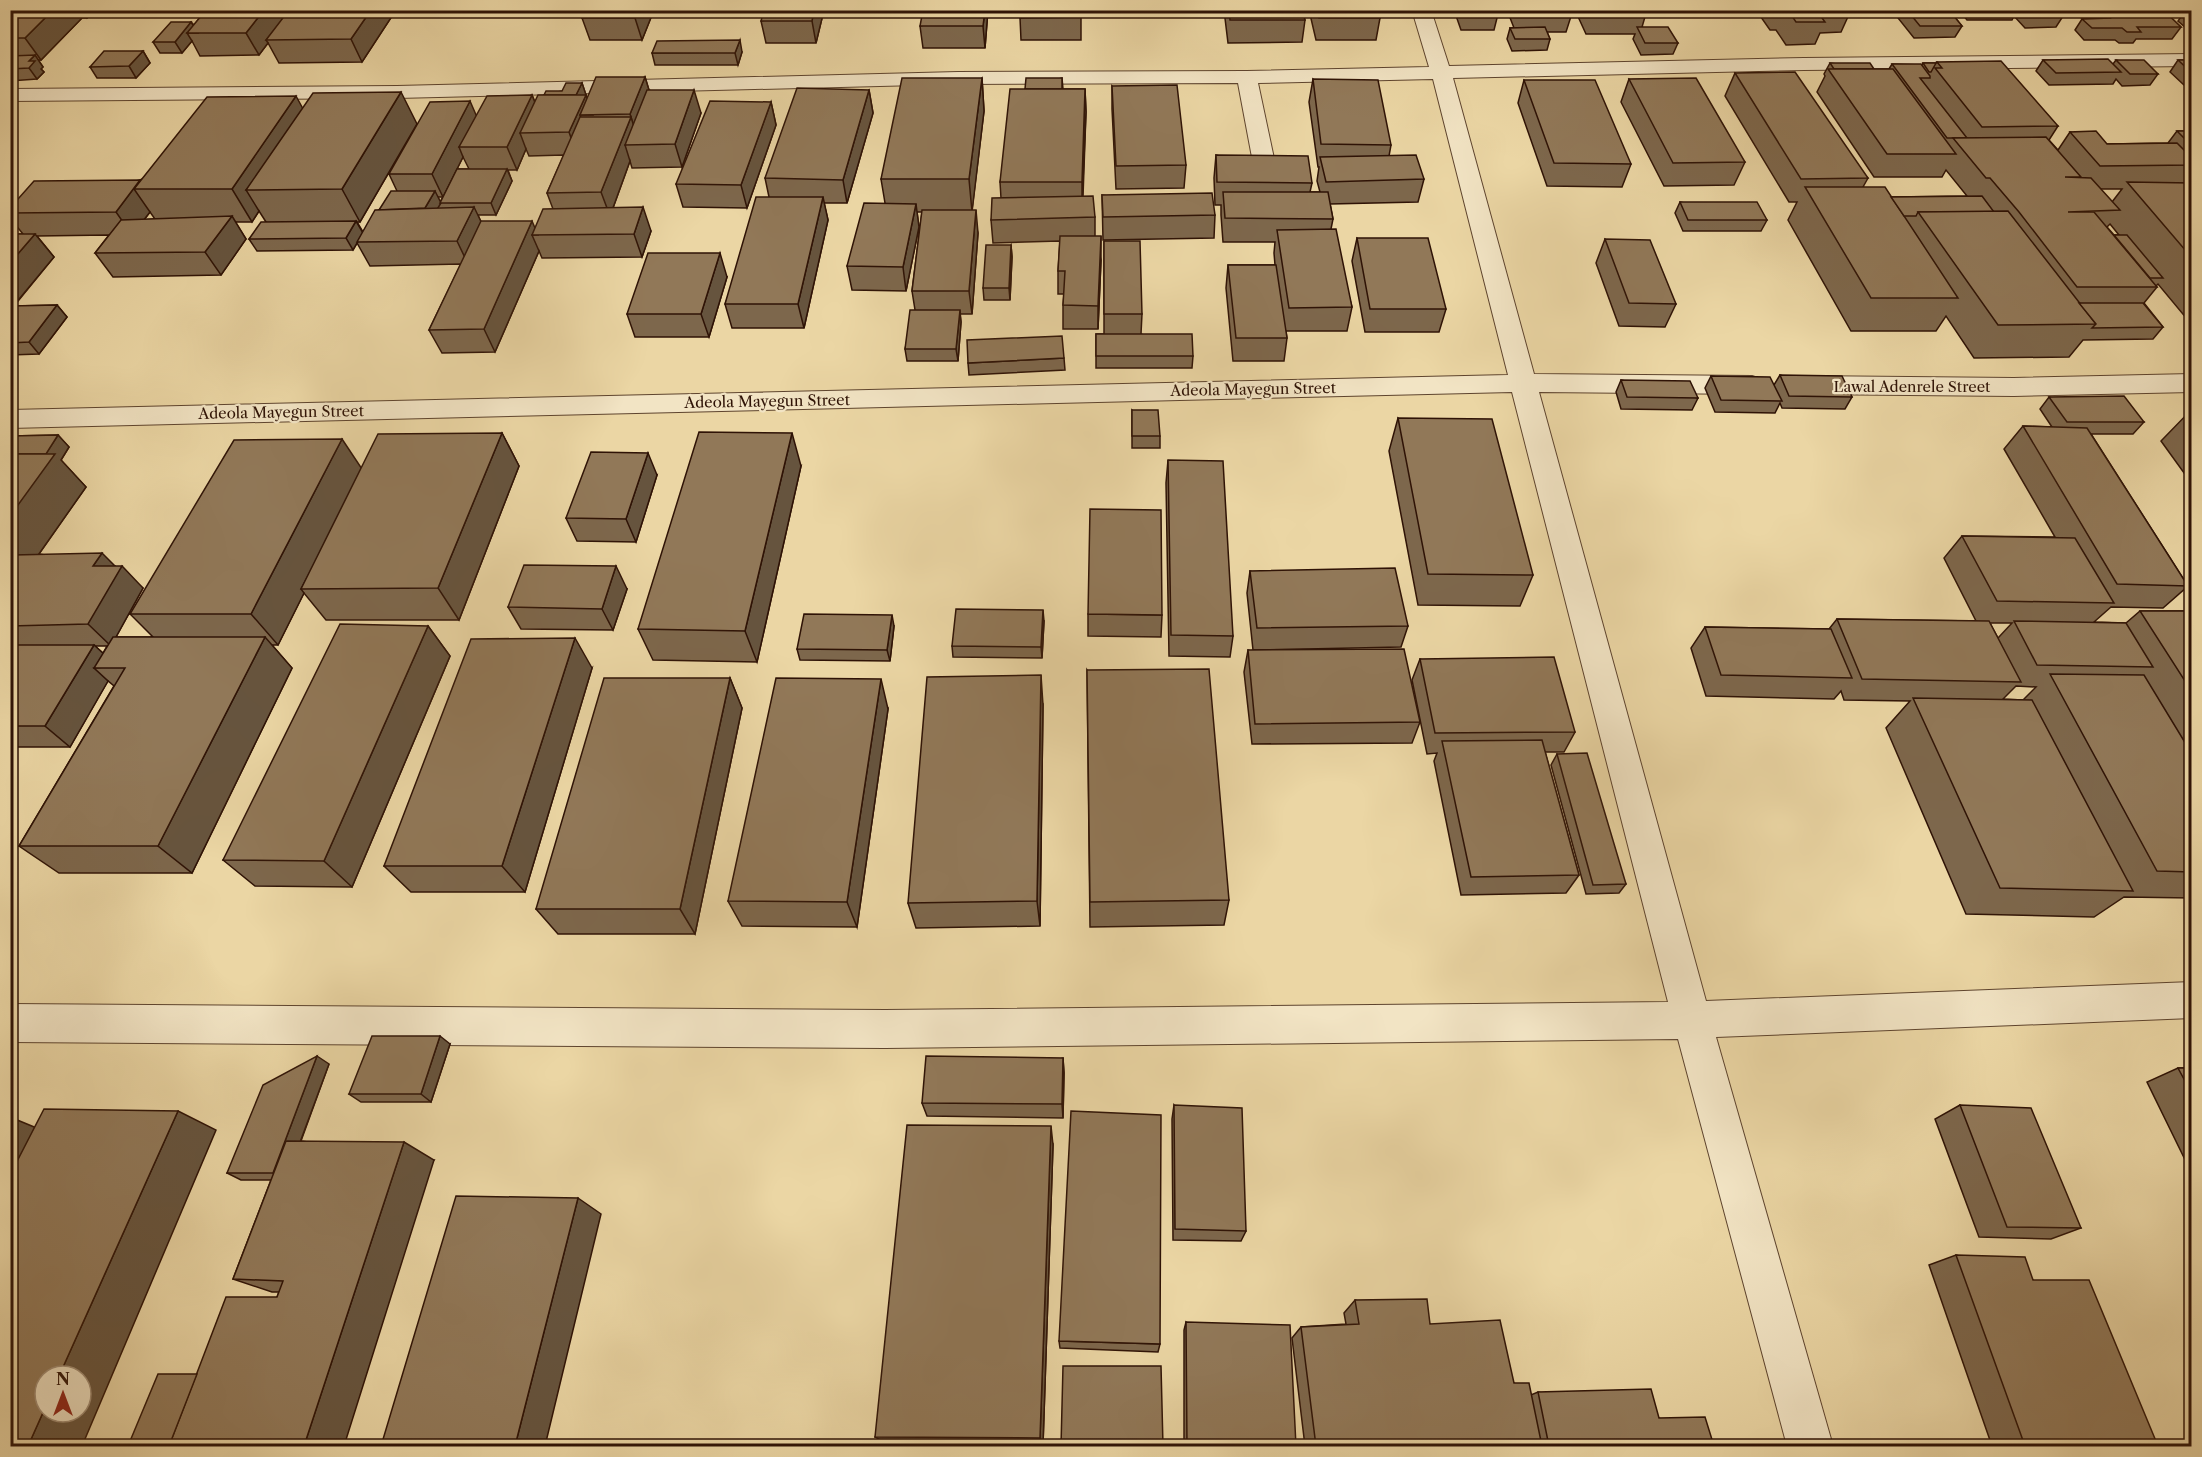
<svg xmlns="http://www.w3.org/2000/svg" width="2202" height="1457" font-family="'Libre Caslon Text',serif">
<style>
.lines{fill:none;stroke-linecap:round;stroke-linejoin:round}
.minor-casing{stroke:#5e442e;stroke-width:2}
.minor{fill:#f2e4c4;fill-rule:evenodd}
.wall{fill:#7d674c;stroke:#2f1306;stroke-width:1.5;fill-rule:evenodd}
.shaded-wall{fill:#66543e;stroke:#2f1306;stroke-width:1.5}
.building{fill:#917858;stroke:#2f1306;stroke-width:1.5}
.labels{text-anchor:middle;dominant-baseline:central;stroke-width:4.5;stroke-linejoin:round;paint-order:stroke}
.street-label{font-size:15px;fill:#2f1306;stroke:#f2e4c4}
</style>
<rect width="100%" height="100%" fill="#ebd6a4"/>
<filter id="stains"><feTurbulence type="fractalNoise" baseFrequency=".00333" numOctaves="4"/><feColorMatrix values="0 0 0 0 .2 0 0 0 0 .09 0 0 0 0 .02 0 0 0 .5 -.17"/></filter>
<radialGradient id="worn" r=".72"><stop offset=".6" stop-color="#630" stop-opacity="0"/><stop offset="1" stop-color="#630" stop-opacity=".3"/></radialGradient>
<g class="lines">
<g class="minor-casing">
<g id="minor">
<path d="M 1412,10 L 1431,10 L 1449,66 L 1804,58 L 2192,54 L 2192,66 L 1804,70 L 1453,78 L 1534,374 L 1752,376 L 1761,379 L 1765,385 L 1761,391 L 1752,394 L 1539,392 L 1706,1001 L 2192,982 L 2192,1018 L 1716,1037 L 1833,1446 L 1787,1446 L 1678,1039 L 885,1048 L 10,1042 L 10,1004 L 885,1010 L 1668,1002 L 1512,392 L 10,428 L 10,410 L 1508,375 L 1433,79 L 1258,83 L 1276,168 L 1273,173 L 1265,175 L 1257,173 L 1254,168 L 1238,83 L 958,84 L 397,98 L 10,101 L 10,89 L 397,86 L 958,72 L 1247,71 L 1429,67 Z"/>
<path d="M 2192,374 L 2192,392 L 2014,396 L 1803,394 L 1794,391 L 1790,385 L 1794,379 L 1803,376 L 2014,378 Z"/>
</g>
</g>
<use href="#minor" class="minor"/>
</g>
<g class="wall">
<path d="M 10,10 L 95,10 L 87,18 L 82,18 L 41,60 L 38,60 L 43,67 L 41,69 L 44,72 L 37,79 L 10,81 Z"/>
<path d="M 206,10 L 396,10 L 362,62 L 279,63 L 268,43 L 259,55 L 200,56 L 192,41 L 182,53 L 160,53 L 153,42 L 191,22 L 194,25 Z"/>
<path d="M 654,10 L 642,40 L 590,40 L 582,18 Z"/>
<path d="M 824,10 L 816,43 L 766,43 L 761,21 Z"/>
<path d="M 988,10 L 985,48 L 923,48 L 920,26 Z"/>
<path d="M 1081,10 L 1081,40 L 1021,40 L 1020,18 Z"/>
<path d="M 1224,10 L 1302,10 L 1305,20 L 1302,42 L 1228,43 Z"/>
<path d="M 1309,10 L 1378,10 L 1380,18 L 1376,40 L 1316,40 Z"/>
<path d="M 1454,10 L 1499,10 L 1494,30 L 1461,30 Z"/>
<path d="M 1507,10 L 1573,10 L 1566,32 L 1547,32 L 1550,39 L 1547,50 L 1512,51 L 1507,39 L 1510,28 L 1514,28 Z"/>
<path d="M 1575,10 L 1647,10 L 1642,27 L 1678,43 L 1673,54 L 1641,55 L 1633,39 L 1635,34 L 1586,34 Z"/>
<path d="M 1756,10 L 1851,10 L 1841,32 L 1820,33 L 1815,44 L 1786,45 L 1776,30 L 1770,30 Z"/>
<path d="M 1902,10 L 1949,10 L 1962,26 L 1955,37 L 1914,38 L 1898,18 Z"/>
<path d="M 1959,10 L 2067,10 L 2056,27 L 2025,28 L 2014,16 L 2012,20 L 1967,20 Z"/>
<path d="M 2119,10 L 2163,10 L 2181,27 L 2172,39 L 2136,39 L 2133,43 L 2119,43 L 2115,40 L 2084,40 L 2075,30 L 2082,19 L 2103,18 L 2106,14 L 2117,14 Z"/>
<path d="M 2184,10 L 2192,10 L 2192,33 L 2178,21 L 2185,11 Z"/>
<path d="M 143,51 L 150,63 L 136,78 L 97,78 L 90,67 Z"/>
<path d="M 742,52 L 738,65 L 655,65 L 652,53 Z"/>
<path d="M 2043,60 L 2113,64 L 2116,60 L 2158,74 L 2150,85 L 2122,86 L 2116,79 L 2113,84 L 2049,85 L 2036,71 Z"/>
<path d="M 2178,60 L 2192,60 L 2192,85 L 2184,85 L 2170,72 Z"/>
<path d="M 1937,62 L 2058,126 L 2049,140 L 2058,150 L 2070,132 L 2107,144 L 2168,143 L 2177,131 L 2192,131 L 2192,325 L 2158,284 L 2156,286 L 2157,287 L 2144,303 L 2163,327 L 2153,339 L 2083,340 L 2069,357 L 1974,358 L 1946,316 L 1936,331 L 1851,331 L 1788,220 L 1797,202 L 1789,202 L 1725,96 L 1735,73 L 1868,178 L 1863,187 L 1891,197 L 1967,196 L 1946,170 L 1942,177 L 1874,177 L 1817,92 L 1825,76 L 1824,74 L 1830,63 L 1874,69 L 1889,69 L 1892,64 L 1922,65 L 1923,63 L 1936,63 ZM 2100,189 L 2122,189 L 2112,202 ZM 2110,224 L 2119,235 L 2114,235 L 2107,227 Z"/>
<path d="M 645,77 L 649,90 L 701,113 L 682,167 L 632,168 L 630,161 L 613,208 L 651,231 L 642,257 L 542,258 L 539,251 L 495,352 L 442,353 L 429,330 L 461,264 L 370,266 L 357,243 L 353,250 L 257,251 L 249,239 L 266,222 L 259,211 L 252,222 L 235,222 L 246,239 L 221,275 L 113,277 L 95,253 L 109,235 L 37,236 L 54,257 L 14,306 L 57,305 L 67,317 L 39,354 L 10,355 L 10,234 L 23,234 L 10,218 L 10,213 L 140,180 L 302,108 L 417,124 L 360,222 L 357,222 L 363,232 L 379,210 L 397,191 L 389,174 L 476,115 L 532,95 L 535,102 L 544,95 L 562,91 L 582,83 L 587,98 ZM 526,149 L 529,156 L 564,155 L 547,193 L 553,209 L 535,228 L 481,222 L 478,215 L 496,215 L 512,181 L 508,170 L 517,170 ZM 463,157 L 469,169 L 457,169 ZM 438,197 L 443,197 L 440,202 ZM 150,212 L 155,219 L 144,220 Z"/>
<path d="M 982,78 L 984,111 L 972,210 L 978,233 L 972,314 L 960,314 L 961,322 L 958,361 L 907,361 L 905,349 L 915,310 L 912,291 L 922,212 L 917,212 L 919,227 L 906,291 L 852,290 L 847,266 L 885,203 L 881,179 Z"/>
<path d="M 1062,78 L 1063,89 L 1085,89 L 1086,112 L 1083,197 L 1095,217 L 1095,236 L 1101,260 L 1098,329 L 1063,329 L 1063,305 L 1064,294 L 1058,294 L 1058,271 L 1060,241 L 993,243 L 991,220 L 1001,198 L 1000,182 L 1025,89 Z"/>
<path d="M 1313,79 L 1391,145 L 1389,156 L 1424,179 L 1418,202 L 1330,204 L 1333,219 L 1331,229 L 1352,307 L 1347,331 L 1286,331 L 1287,338 L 1284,361 L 1233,361 L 1226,288 L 1228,265 L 1275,265 L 1274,253 L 1275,242 L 1223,242 L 1221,215 L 1221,205 L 1215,205 L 1214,178 L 1216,155 L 1312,183 L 1310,192 L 1320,192 L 1317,181 L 1319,167 L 1318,167 L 1309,102 Z"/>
<path d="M 1629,79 L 1745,162 L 1734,185 L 1664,186 L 1621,102 Z"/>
<path d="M 1524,80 L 1631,164 L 1622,187 L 1547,186 L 1518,103 Z"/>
<path d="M 1112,86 L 1186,165 L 1184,188 L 1116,189 L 1112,109 Z"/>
<path d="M 869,90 L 873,113 L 847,203 L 824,203 L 828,220 L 804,328 L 732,328 L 725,304 L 769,197 L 765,178 Z"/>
<path d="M 771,102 L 776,125 L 747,208 L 683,207 L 676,184 Z"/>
<path d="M 1102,195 L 1215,215 L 1214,238 L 1103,240 Z"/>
<path d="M 1680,202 L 1767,220 L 1761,231 L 1683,231 L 1675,213 Z"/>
<path d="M 1357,238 L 1446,309 L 1439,332 L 1365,332 L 1352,261 Z"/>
<path d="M 1605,239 L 1676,304 L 1665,327 L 1619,326 L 1596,263 Z"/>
<path d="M 1104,241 L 1142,314 L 1141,334 L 1193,356 L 1192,368 L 1096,368 L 1096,334 L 1104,334 Z"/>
<path d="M 1011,245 L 1012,257 L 1010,300 L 984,300 L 983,288 Z"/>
<path d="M 727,277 L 709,337 L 635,337 L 627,314 Z"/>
<path d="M 1064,358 L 1065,370 L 969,375 L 968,363 Z"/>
<path d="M 1780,375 L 1852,397 L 1845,409 L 1782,408 L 1780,403 L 1775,413 L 1715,412 L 1705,388 L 1711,376 L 1774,385 Z"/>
<path d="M 1621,380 L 1698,398 L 1692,410 L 1621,409 L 1616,392 Z"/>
<path d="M 2049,397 L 2144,422 L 2133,434 L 2091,434 L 2188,586 L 2163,608 L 2111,607 L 2094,622 L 2126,623 L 2140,611 L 2192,611 L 2192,898 L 2124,897 L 2094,917 L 1966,914 L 1886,728 L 1910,701 L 1844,700 L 1841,691 L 1834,699 L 1706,696 L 1691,648 L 1705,627 L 1829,629 L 1837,619 L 1976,621 L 1944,558 L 1962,536 L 2055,537 L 2004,449 L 2023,426 L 2052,427 L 2040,409 ZM 1990,623 L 2012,623 L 1998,638 ZM 2016,686 L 2036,687 L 2023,700 L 2003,699 Z"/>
<path d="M 2192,409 L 2192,484 L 2161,441 Z"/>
<path d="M 1132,410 L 1160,436 L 1160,448 L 1132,448 Z"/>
<path d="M 1398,418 L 1533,575 L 1520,606 L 1418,605 L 1389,451 Z"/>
<path d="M 502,433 L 519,466 L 459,620 L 326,620 L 304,593 L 278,645 L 272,645 L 292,668 L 192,873 L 59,873 L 19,846 L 114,686 L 108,681 L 70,747 L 10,747 L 10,436 L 58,435 L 69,447 L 61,460 L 86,487 L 39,554 L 115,566 L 143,588 L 116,637 L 153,637 L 130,614 L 361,468 ZM 95,646 L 107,646 L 103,653 Z"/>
<path d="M 1168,460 L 1233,636 L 1230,657 L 1169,656 L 1166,483 Z"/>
<path d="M 801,466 L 757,662 L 653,660 L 638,629 Z"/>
<path d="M 657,475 L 636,542 L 577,541 L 566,518 Z"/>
<path d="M 1250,571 L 1408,626 L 1401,647 L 1253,650 L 1247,593 Z"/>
<path d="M 627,589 L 613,630 L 521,629 L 508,607 Z"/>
<path d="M 1088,614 L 1162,615 L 1161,637 L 1088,636 Z"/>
<path d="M 1044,621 L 1042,658 L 953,657 L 952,646 Z"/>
<path d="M 428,626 L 450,656 L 352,887 L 255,886 L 223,860 Z"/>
<path d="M 894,626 L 890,661 L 800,660 L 797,649 Z"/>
<path d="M 1248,650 L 1420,722 L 1412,743 L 1252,744 L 1244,672 Z"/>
<path d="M 1420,659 L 1575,732 L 1564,752 L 1545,752 L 1579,875 L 1566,893 L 1461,895 L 1434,761 L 1437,753 L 1427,754 L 1412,680 Z"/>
<path d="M 592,668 L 525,892 L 411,892 L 384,866 Z"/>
<path d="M 1087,670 L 1229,900 L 1224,925 L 1090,927 Z"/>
<path d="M 730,678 L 742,708 L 695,934 L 558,934 L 536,909 Z"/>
<path d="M 1043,705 L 1040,926 L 916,928 L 908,903 Z"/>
<path d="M 888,709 L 857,927 L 742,926 L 728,901 Z"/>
<path d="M 1557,754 L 1626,884 L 1619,893 L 1586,894 L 1551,765 Z"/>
<path d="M 450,1044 L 431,1102 L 361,1102 L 349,1094 Z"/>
<path d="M 1063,1058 L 1064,1073 L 1063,1118 L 927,1116 L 922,1103 Z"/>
<path d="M 329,1064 L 301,1141 L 434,1160 L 197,1374 L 277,1297 L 279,1292 L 272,1292 L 233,1279 L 271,1180 L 241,1180 L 227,1173 Z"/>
<path d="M 2178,1068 L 2192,1068 L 2192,1174 L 2147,1082 Z"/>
<path d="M 1174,1105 L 1246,1231 L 1241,1241 L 1173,1240 L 1172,1119 Z"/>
<path d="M 1960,1105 L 2081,1228 L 2051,1239 L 1979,1237 L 1935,1119 Z"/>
<path d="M 1053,1145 L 1043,1445 L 886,1443 L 875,1437 Z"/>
<path d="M 1956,1255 L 2033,1280 L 2158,1446 L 1992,1446 L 1929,1265 Z"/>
<path d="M 1355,1300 L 1430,1324 L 1531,1395 L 1538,1392 L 1659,1418 L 1714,1446 L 1305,1446 L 1292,1338 L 1301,1327 L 1346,1324 L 1344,1313 Z"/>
<path d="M 1186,1322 L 1296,1446 L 1184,1446 L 1184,1330 Z"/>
<path d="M 1059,1341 L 1160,1344 L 1158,1352 L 1060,1348 Z"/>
</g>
<g class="shaded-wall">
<path d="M 53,10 L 77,10 L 82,18 L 41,60 L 25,38 Z"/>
<path d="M 82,10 L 95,10 L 87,18 Z"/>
<path d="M 264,10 L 292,10 L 266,40 L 268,43 L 259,55 L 246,33 Z"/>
<path d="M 371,10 L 396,10 L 362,62 L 351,39 Z"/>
<path d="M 638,10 L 654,10 L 642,40 L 635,18 Z"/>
<path d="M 814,10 L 824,10 L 816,43 L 812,21 Z"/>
<path d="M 985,10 L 988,10 L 985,48 L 983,26 Z"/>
<path d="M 191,22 L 198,33 L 187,33 L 192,41 L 182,53 L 175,42 Z"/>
<path d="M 740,40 L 742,52 L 738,65 L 735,53 Z"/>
<path d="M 143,51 L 150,63 L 136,78 L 129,66 Z"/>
<path d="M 35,55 L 43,67 L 41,69 L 44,72 L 37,79 L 29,68 L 29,61 Z"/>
<path d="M 645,77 L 652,100 L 637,137 L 630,114 Z"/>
<path d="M 982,78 L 984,111 L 972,212 L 969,179 Z"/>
<path d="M 582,83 L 586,95 L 573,101 Z"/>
<path d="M 1085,89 L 1086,112 L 1082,205 L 1082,182 Z"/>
<path d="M 694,90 L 701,113 L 682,167 L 675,144 Z"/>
<path d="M 869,90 L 873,113 L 847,203 L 843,180 Z"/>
<path d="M 401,92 L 417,124 L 360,222 L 342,189 Z"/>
<path d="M 532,95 L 541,118 L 520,133 L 526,149 L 517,170 L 507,147 Z"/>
<path d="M 586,95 L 593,115 L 580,115 L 587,134 L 577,155 L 569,132 Z"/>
<path d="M 296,96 L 314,129 L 246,190 L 259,211 L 252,222 L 232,189 Z"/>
<path d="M 470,101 L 480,124 L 459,147 L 463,157 L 443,197 L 432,174 Z"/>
<path d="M 771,102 L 776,125 L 747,208 L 741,185 Z"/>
<path d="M 631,117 L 638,140 L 625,145 L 630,161 L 610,216 L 601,192 Z"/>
<path d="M 507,169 L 512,181 L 496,215 L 491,203 Z"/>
<path d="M 140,180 L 134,189 L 150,212 L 132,235 L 116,212 Z"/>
<path d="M 435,191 L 441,203 L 428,224 L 422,213 Z"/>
<path d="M 823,197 L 828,220 L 804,328 L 798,304 Z"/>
<path d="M 916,204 L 919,227 L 906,291 L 903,267 Z"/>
<path d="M 474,207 L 485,230 L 468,264 L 457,241 Z"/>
<path d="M 643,207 L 651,231 L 642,257 L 634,234 Z"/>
<path d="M 976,210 L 978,233 L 972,314 L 969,291 Z"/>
<path d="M 232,216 L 246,239 L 221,275 L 205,252 Z"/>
<path d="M 356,221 L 363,233 L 353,250 L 346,238 Z"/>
<path d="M 532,221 L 538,235 L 532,235 L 539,251 L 495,352 L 484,329 Z"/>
<path d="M 35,234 L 54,257 L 10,310 L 10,263 Z"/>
<path d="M 1101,236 L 1101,260 L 1098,329 L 1098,306 Z"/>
<path d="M 1011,245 L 1012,257 L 1010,300 L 1009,288 Z"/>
<path d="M 720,253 L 727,277 L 709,337 L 701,314 Z"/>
<path d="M 57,305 L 67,317 L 39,354 L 29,342 Z"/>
<path d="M 960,310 L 961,322 L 958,361 L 956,349 Z"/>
<path d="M 502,433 L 519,466 L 459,620 L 438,588 Z"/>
<path d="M 792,433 L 801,466 L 757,662 L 745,631 Z"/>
<path d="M 58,435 L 69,447 L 61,460 L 86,487 L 10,595 L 10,516 L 41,461 Z"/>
<path d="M 342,439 L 364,472 L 301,589 L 304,593 L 278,645 L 251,614 Z"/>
<path d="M 648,453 L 657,475 L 636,542 L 626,519 Z"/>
<path d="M 102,553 L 119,570 L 122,566 L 143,588 L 111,646 L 88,624 L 93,566 Z"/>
<path d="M 616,566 L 627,589 L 613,630 L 602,609 Z"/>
<path d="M 1043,610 L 1044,621 L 1042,658 L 1041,647 Z"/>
<path d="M 892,615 L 894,626 L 890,661 L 887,650 Z"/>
<path d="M 428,626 L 450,656 L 352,887 L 324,861 Z"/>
<path d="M 265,637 L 292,668 L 192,873 L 158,846 Z"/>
<path d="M 575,638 L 592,668 L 525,892 L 502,866 Z"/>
<path d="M 94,645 L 117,666 L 94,668 L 108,681 L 70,747 L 45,726 Z"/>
<path d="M 1041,675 L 1043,705 L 1040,926 L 1037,901 Z"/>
<path d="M 730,678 L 742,708 L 695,934 L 680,909 Z"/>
<path d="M 881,679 L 888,709 L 857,927 L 847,902 Z"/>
<path d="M 440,1036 L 450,1044 L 431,1102 L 421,1094 Z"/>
<path d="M 317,1056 L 329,1064 L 286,1180 L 273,1173 Z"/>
<path d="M 1063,1058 L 1064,1073 L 1063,1118 L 1062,1104 Z"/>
<path d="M 178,1111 L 216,1130 L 82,1446 L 28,1446 L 45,1408 L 45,1412 L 81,1412 L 81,1376 L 59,1376 Z"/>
<path d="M 10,1117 L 51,1134 L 10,1215 Z"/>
<path d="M 1051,1126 L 1053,1145 L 1043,1445 L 1040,1438 Z"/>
<path d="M 404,1142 L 434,1160 L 344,1446 L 304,1446 Z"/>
<path d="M 578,1198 L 601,1214 L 545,1446 L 515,1446 Z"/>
</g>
<g class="building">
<path d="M 10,10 L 53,10 L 25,38 L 10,38 Z"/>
<path d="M 206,10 L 264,10 L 246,33 L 187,33 Z"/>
<path d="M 289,10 L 371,10 L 351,39 L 266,40 Z"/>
<path d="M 586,10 L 638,10 L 635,18 L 582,18 Z"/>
<path d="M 764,10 L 814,10 L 812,21 L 761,21 Z"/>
<path d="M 923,10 L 985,10 L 983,26 L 920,26 Z"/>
<path d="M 1020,10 L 1081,10 L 1081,17 L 1020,18 Z"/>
<path d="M 1229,10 L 1302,10 L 1305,20 L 1230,20 Z"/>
<path d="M 1318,10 L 1378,10 L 1380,18 L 1319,18 Z"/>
<path d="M 1593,10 L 1647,10 L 1648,11 L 1593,12 Z"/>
<path d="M 1788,10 L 1819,10 L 1817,11 L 1825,22 L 1796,22 Z"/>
<path d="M 1907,10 L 1949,10 L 1962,26 L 1920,26 Z"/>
<path d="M 2121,10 L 2163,10 L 2181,27 L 2137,27 L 2141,32 L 2127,32 L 2122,28 L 2092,28 L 2082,19 L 2110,18 L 2106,14 L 2125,14 Z"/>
<path d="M 171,22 L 191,22 L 175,42 L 153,42 Z"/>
<path d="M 1545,27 L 1550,39 L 1515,39 L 1510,28 Z"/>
<path d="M 1637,27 L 1668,27 L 1678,43 L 1645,43 Z"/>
<path d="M 740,40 L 735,53 L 652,53 L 657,41 Z"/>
<path d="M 104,51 L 143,51 L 129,66 L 90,67 Z"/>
<path d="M 35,55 L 29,61 L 35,61 L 29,68 L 10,69 L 10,56 Z"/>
<path d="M 2108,59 L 2121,72 L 2056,73 L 2043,60 Z"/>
<path d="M 2116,60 L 2144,60 L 2158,74 L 2130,74 Z"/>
<path d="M 2178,60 L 2192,60 L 2192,73 Z"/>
<path d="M 2001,61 L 2058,126 L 1982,127 L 1935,68 L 1942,68 L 1937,62 Z"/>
<path d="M 1830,63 L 1870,63 L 1874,69 L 1834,69 Z"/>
<path d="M 1923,63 L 1936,63 L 1931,72 L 1929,72 Z"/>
<path d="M 1892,64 L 1921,64 L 1930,76 L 1930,78 L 1920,78 L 1967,138 L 1947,138 Z"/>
<path d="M 1828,69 L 1893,69 L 1956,154 L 1887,154 Z"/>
<path d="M 1795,72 L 1868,178 L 1801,179 L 1735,73 Z"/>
<path d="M 596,77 L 645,77 L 630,114 L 580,115 Z"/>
<path d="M 902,78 L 982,78 L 969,179 L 881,179 Z"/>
<path d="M 1026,78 L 1062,78 L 1062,89 L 1025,89 Z"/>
<path d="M 1696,78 L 1745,162 L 1673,163 L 1629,79 Z"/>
<path d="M 1313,79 L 1378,80 L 1391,145 L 1321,144 Z"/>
<path d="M 1524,80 L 1595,80 L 1631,164 L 1554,163 Z"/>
<path d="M 566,83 L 582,83 L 576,95 L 544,95 L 546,91 L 562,91 Z"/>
<path d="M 1177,85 L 1186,165 L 1116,166 L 1112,86 Z"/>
<path d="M 797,88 L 869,90 L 843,180 L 765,178 Z"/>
<path d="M 1010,89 L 1085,89 L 1082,182 L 1000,182 Z"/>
<path d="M 647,90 L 694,90 L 675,144 L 625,145 Z"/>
<path d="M 401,92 L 342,189 L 246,190 L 313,93 Z"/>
<path d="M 532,95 L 507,147 L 459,147 L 487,96 Z"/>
<path d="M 538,95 L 586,95 L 569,132 L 520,133 Z"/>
<path d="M 296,96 L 232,189 L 134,189 L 207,97 Z"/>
<path d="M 470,101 L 432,174 L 389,174 L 430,102 Z"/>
<path d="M 710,101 L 771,102 L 741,185 L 676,184 Z"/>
<path d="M 580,117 L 631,117 L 601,192 L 547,193 Z"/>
<path d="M 2096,131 L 2107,144 L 2177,143 L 2192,158 L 2192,165 L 2100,166 L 2070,132 Z"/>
<path d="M 2177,131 L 2192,131 L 2192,146 Z"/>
<path d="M 2046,137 L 2081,177 L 2065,177 L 2091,178 L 2120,210 L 2068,212 L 2094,212 L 2157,287 L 2077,287 L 2019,212 L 1990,178 L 1986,178 L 1953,138 Z"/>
<path d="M 1216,155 L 1308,156 L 1312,183 L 1217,182 Z"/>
<path d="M 1416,155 L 1424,179 L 1326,182 L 1320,157 Z"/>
<path d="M 457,169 L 507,169 L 491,203 L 440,203 Z"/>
<path d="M 140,180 L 116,212 L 10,213 L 10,208 L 34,181 Z"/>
<path d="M 2127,182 L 2192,183 L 2192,258 Z"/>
<path d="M 1805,187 L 1885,187 L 1958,298 L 1871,298 Z"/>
<path d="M 391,191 L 435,191 L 425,208 L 379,210 Z"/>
<path d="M 1223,192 L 1328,192 L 1333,219 L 1225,218 Z"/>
<path d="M 1212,193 L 1215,215 L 1103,217 L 1102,195 Z"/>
<path d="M 1093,196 L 1095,217 L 991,220 L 992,198 Z"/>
<path d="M 1982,196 L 1994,212 L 1918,212 L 1916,216 L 1904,216 L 1891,197 Z"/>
<path d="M 756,197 L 823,197 L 798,304 L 725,304 Z"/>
<path d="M 1680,202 L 1757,202 L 1767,220 L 1688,220 Z"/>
<path d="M 864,203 L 916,204 L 903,267 L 847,266 Z"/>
<path d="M 474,207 L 457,241 L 357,242 L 375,210 Z"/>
<path d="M 643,207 L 634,234 L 532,235 L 543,209 Z"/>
<path d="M 922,210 L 976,210 L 969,291 L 912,291 Z"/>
<path d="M 2008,211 L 2096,324 L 1998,325 L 1918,212 Z"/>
<path d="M 232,216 L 205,252 L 95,253 L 121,220 Z"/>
<path d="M 356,221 L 346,238 L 249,239 L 261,222 Z"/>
<path d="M 481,221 L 532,221 L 484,329 L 429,330 Z"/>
<path d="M 1336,229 L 1352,307 L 1289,308 L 1277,230 Z"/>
<path d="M 10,234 L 35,234 L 10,263 Z"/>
<path d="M 2114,235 L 2127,235 L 2163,278 L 2150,278 Z"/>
<path d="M 1060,236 L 1101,236 L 1098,306 L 1063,305 L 1065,271 L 1058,271 Z"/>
<path d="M 1357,238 L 1428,238 L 1446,309 L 1370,309 Z"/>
<path d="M 1605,239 L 1650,240 L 1676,304 L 1629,303 Z"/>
<path d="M 1104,241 L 1140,241 L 1142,314 L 1104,314 Z"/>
<path d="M 986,245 L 1011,245 L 1009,288 L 983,288 Z"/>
<path d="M 648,253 L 720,253 L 701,314 L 627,314 Z"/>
<path d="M 1228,265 L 1276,265 L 1287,338 L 1236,338 Z"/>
<path d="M 2079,303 L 2143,303 L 2163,327 L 2092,328 L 2096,324 Z"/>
<path d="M 57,305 L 29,342 L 10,343 L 10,306 Z"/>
<path d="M 910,310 L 960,310 L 956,349 L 905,349 Z"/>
<path d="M 1096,334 L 1192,334 L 1193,356 L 1096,356 Z"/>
<path d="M 1062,336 L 1064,358 L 968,363 L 967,340 Z"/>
<path d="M 1780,375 L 1842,376 L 1852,397 L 1789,396 Z"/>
<path d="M 1711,376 L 1770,377 L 1782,401 L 1721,400 Z"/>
<path d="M 1621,380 L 1690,381 L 1698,398 L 1627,397 Z"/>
<path d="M 2124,396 L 2144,422 L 2067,422 L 2049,397 Z"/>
<path d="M 1132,410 L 1158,410 L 1160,436 L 1132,436 Z"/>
<path d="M 1398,418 L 1492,419 L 1533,575 L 1428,574 Z"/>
<path d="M 2023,426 L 2087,428 L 2188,586 L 2117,584 Z"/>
<path d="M 699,432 L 792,433 L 745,631 L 638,629 Z"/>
<path d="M 502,433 L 438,588 L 301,589 L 378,434 Z"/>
<path d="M 58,435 L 46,454 L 10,454 L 10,436 Z"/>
<path d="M 342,439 L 251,614 L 130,614 L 234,440 Z"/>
<path d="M 591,452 L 648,453 L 626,519 L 566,518 Z"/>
<path d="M 10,454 L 55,454 L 10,516 Z"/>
<path d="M 1168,460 L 1223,461 L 1233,636 L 1171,635 Z"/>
<path d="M 1090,509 L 1161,510 L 1162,615 L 1088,614 Z"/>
<path d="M 1962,536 L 2075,538 L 2114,603 L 1997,601 Z"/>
<path d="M 102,553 L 93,566 L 122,566 L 88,624 L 10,626 L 10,558 L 13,555 Z"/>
<path d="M 524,565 L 616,566 L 602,609 L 508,607 Z"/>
<path d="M 1395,568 L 1408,626 L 1257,628 L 1250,571 Z"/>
<path d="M 956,609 L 1043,610 L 1041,647 L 952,646 Z"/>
<path d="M 2140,611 L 2192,611 L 2192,692 Z"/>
<path d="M 804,614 L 892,615 L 887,650 L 797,649 Z"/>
<path d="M 1837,619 L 1989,621 L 2021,682 L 1862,679 Z"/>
<path d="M 2014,621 L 2126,623 L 2153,667 L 2037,665 Z"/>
<path d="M 340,624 L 428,626 L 324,861 L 223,860 Z"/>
<path d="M 1705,627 L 1831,629 L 1852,678 L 1721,675 Z"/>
<path d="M 113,637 L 265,637 L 158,846 L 19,846 L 125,668 L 94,668 Z"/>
<path d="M 575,638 L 502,866 L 384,866 L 471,639 Z"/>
<path d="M 10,645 L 94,645 L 45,726 L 10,726 Z"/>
<path d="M 1404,649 L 1420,722 L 1255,724 L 1248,650 Z"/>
<path d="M 1554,657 L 1575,732 L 1435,733 L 1420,659 Z"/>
<path d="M 1209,669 L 1229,900 L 1090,902 L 1087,670 Z"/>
<path d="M 2050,674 L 2144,675 L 2192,754 L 2192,872 L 2157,871 Z"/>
<path d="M 1041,675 L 1037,901 L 908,903 L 927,677 Z"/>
<path d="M 604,678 L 730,678 L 680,909 L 536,909 Z"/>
<path d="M 776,678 L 881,679 L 847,902 L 728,901 Z"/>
<path d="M 1913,698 L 2032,700 L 2133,891 L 2000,888 Z"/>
<path d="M 1542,740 L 1579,875 L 1471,877 L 1442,741 Z"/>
<path d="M 1587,753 L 1626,884 L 1593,885 L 1557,754 Z"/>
<path d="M 372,1036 L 440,1036 L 421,1094 L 349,1094 Z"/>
<path d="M 317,1056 L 273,1173 L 227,1173 L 263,1085 Z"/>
<path d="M 926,1056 L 1063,1058 L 1062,1104 L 922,1103 Z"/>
<path d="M 2178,1068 L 2192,1068 L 2192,1094 Z"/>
<path d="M 1174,1105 L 1242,1108 L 1246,1231 L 1175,1229 Z"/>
<path d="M 1960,1105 L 2031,1108 L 2081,1228 L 2007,1227 Z"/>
<path d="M 44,1109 L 178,1111 L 59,1376 L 45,1376 L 45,1408 L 28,1446 L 10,1446 L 10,1175 Z"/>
<path d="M 1071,1111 L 1161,1115 L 1160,1344 L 1059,1341 Z"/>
<path d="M 907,1125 L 1051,1126 L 1040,1438 L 875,1437 Z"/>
<path d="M 286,1141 L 404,1142 L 304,1446 L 169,1446 L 226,1297 L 277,1297 L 283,1281 L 233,1279 Z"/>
<path d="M 456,1196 L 578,1198 L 515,1446 L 381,1446 Z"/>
<path d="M 1956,1255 L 2025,1257 L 2033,1280 L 2089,1280 L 2158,1446 L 2025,1446 Z"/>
<path d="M 1427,1299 L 1430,1324 L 1500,1320 L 1514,1383 L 1529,1383 L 1542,1446 L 1316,1446 L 1301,1327 L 1359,1324 L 1355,1300 Z"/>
<path d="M 1186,1322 L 1290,1325 L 1296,1446 L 1187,1446 Z"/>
<path d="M 1063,1366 L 1161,1366 L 1163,1446 L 1061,1446 Z"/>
<path d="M 158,1374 L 197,1374 L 169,1446 L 128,1446 Z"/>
<path d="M 1651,1389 L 1659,1418 L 1705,1417 L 1714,1446 L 1549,1446 L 1538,1392 Z"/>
</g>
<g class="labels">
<g class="street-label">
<text x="1912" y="386">Lawal Adenrele Street</text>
<text transform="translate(1253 389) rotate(-1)">Adeola Mayegun Street</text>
<text transform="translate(767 401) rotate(-1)">Adeola Mayegun Street</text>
<text transform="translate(281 412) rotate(-1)">Adeola Mayegun Street</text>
</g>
</g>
<rect width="2202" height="1457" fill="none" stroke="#ebd6a4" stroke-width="36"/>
<rect x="12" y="12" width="2178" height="1433" fill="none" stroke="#2f1306" stroke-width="3"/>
<rect x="18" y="18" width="2166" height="1421" fill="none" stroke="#2f1306" stroke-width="1.5"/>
<g transform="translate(63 1394)"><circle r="28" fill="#f2e4c4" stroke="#a49078" stroke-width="1.5"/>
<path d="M0-4.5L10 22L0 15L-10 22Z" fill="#8f2418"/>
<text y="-9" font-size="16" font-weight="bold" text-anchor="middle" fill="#2f1306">N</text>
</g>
<rect width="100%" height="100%" filter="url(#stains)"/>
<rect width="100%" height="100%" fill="url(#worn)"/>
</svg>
